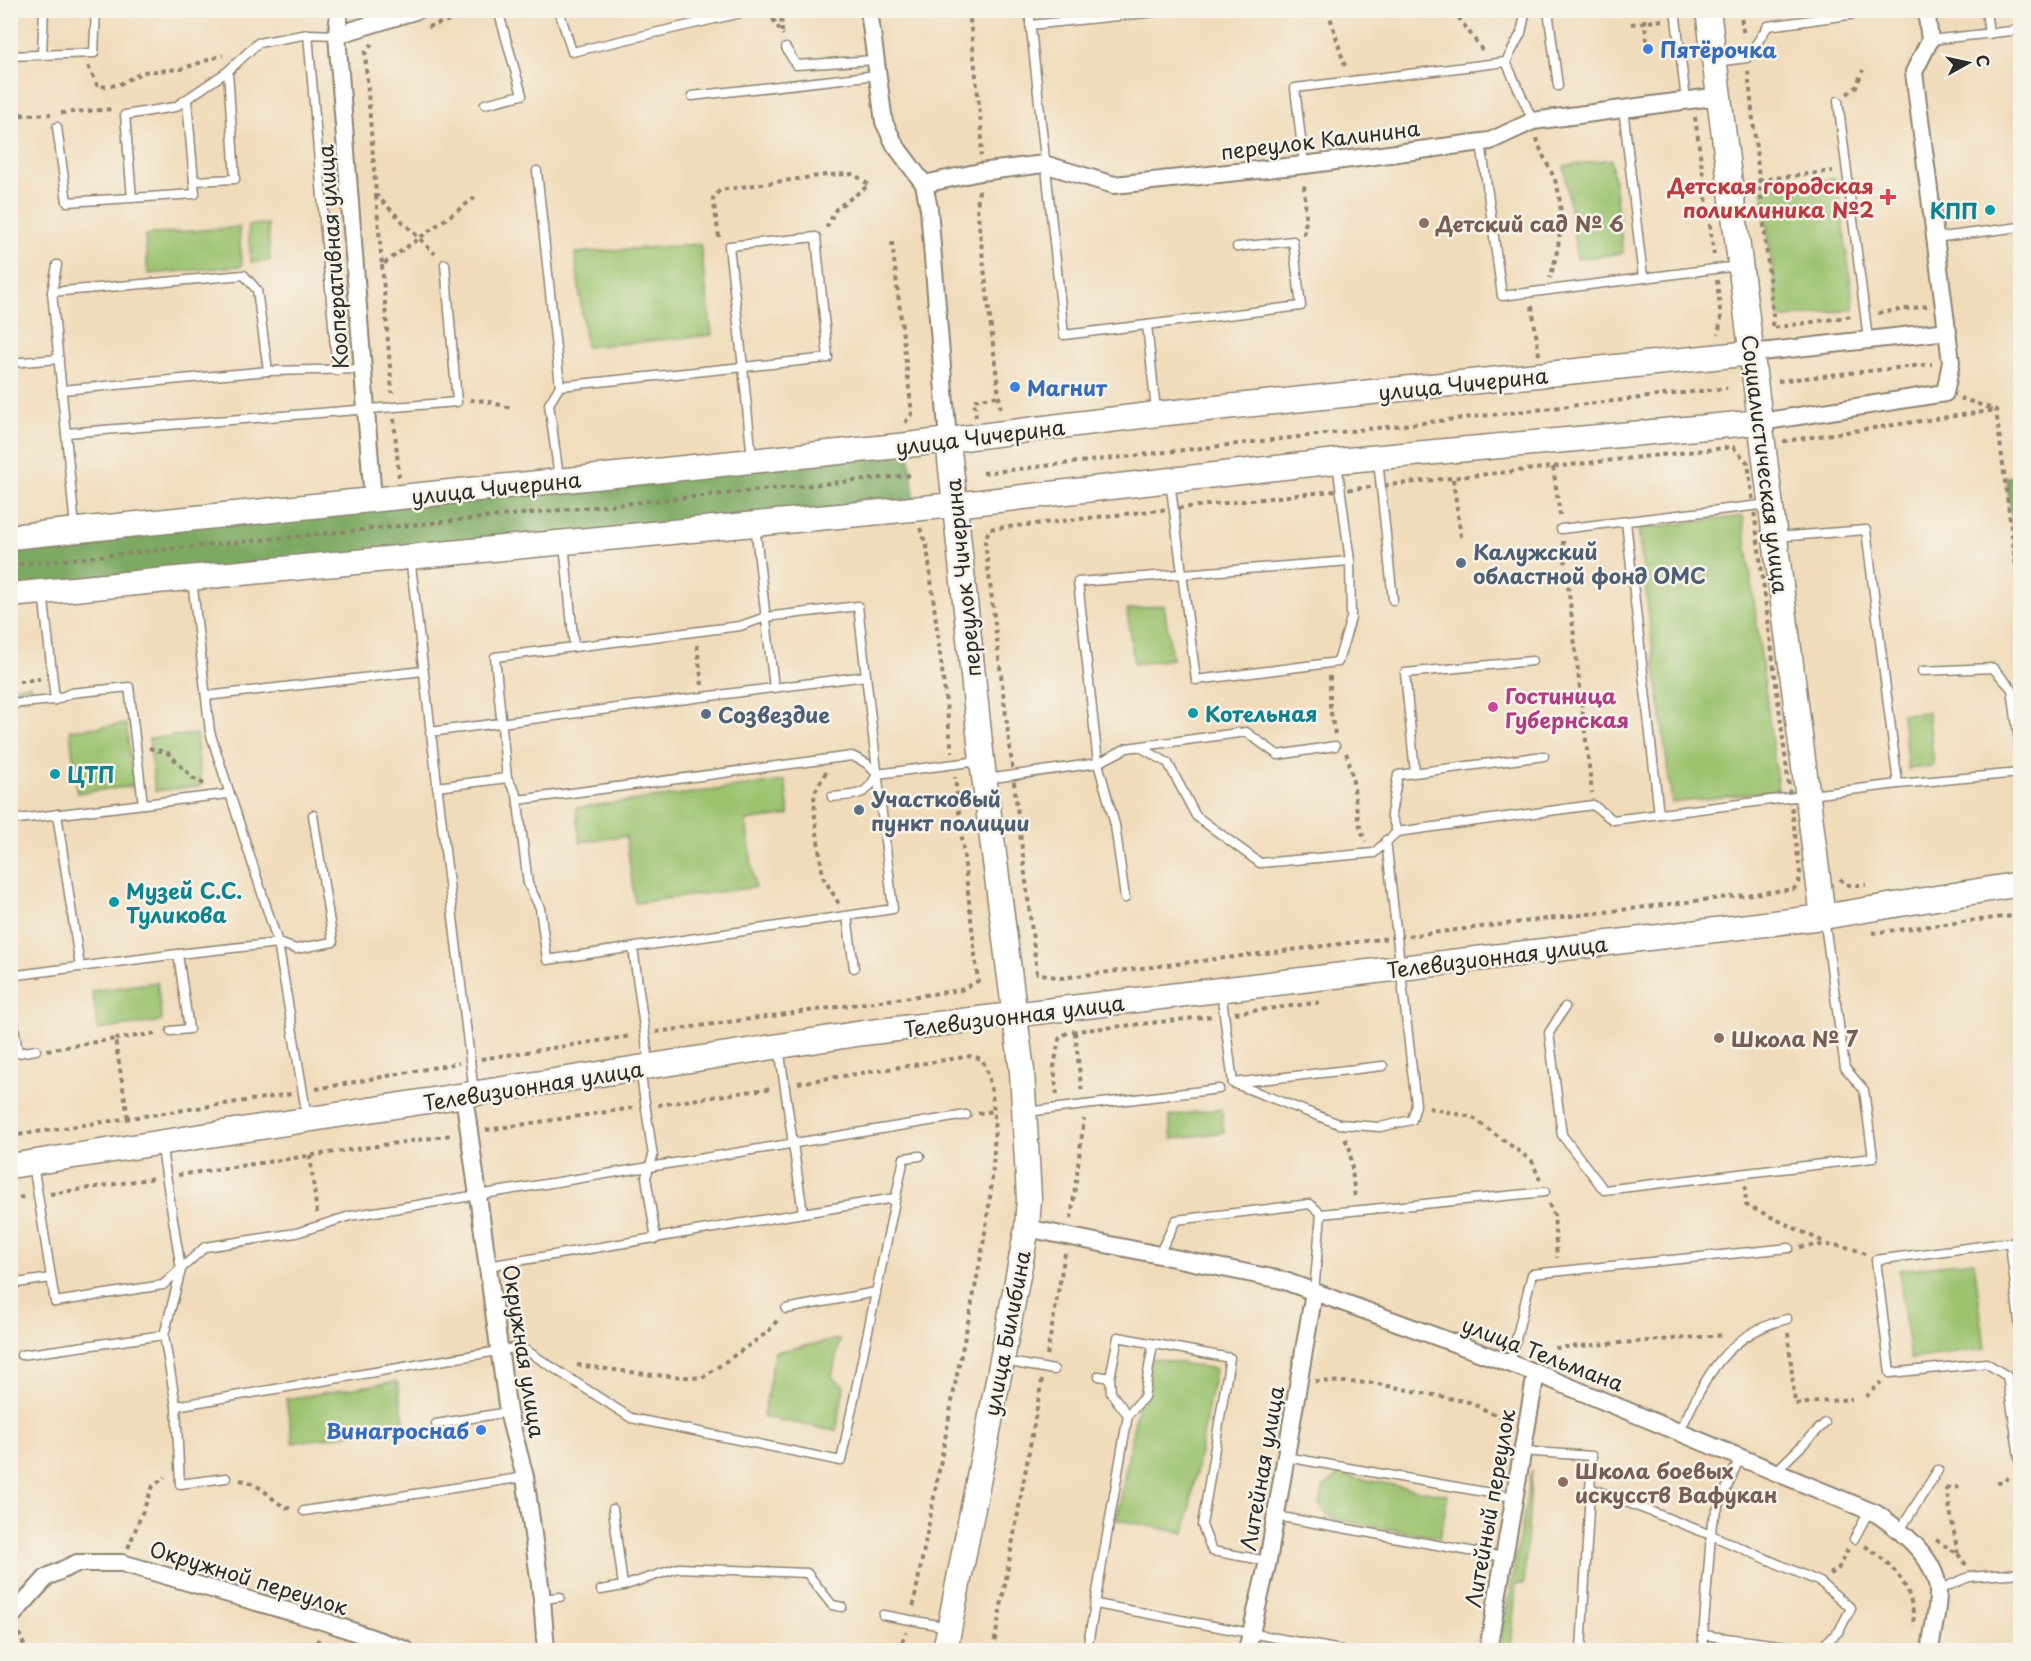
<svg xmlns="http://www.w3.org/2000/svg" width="2031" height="1661" font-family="'Playpen Sans',sans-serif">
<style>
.green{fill:#9cc36f;stroke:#64774d;stroke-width:1.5}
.forest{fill:#7da962;stroke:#546a46;stroke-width:1.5}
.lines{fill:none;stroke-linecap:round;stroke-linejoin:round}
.lane-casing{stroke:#8e8372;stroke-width:11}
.street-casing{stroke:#8e8372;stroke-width:20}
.secondary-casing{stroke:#8e8372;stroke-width:27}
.path{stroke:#8e8372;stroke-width:4;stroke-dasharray:4.5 4.5;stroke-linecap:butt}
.lane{stroke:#fff;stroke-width:8}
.street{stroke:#fff;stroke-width:16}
.secondary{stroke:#fff;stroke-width:24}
.shop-dot{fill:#3f7fe0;stroke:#f7f3e8;stroke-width:2}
.health-dot{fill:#e0444e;stroke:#f7f3e8;stroke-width:2}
.culture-dot{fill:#0f9aa8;stroke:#f7f3e8;stroke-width:2}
.education-dot{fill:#8d6e63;stroke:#f7f3e8;stroke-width:2}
.service-dot{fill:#5c6f8a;stroke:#f7f3e8;stroke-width:2}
.hotel-dot{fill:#d1479c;stroke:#f7f3e8;stroke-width:2}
.labels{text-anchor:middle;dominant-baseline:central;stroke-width:5;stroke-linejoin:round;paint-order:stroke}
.shop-label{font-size:21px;font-weight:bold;fill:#366cbe;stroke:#f7f3e8;text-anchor:start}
.street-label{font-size:21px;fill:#2b2b2b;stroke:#f7f3e8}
.health-label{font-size:21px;font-weight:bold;fill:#be3a42;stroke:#f7f3e8;text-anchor:end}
.culture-label{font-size:21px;font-weight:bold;fill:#0d838f;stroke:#f7f3e8;text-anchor:start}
.education-label{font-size:21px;font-weight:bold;fill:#785e54;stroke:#f7f3e8;text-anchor:start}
.service-label{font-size:21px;font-weight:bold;fill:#4e5e75;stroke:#f7f3e8;text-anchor:start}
.hotel-label{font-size:21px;font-weight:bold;fill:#b23c85;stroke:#f7f3e8;text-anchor:start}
</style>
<rect width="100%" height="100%" fill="#f7f3e8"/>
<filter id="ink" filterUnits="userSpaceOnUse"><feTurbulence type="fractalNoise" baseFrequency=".0167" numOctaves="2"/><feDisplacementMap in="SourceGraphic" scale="12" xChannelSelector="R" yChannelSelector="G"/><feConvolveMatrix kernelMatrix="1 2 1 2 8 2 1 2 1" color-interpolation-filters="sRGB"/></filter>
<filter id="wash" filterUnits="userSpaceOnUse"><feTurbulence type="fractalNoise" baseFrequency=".008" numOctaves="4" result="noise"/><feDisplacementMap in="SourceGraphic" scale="24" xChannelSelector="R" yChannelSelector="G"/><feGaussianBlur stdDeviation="1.35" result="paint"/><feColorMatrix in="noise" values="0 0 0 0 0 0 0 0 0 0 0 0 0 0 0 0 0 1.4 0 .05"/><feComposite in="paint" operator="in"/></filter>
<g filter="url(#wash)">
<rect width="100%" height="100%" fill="#f0dbba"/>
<g class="green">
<path d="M 1611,159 L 1623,253 L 1577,259 L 1564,166 Z"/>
<path d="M 1837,178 L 1854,309 L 1779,319 L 1762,188 Z"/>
<path d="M 268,224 L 270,261 L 251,262 L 248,225 Z"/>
<path d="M 239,227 L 242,266 L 148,274 L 145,235 Z"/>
<path d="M 700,244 L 712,335 L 586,347 L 575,253 Z"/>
<path d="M 1743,516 L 1778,790 L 1672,803 L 1638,529 Z"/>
<path d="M 1164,605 L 1172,659 L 1134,664 L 1127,610 Z"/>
<path d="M 30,685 L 31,697 L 11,699 L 11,687 Z"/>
<path d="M 1928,712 L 1934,766 L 1908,769 L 1902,714 Z"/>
<path d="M 126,724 L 134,786 L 77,793 L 70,730 Z"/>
<path d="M 196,734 L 201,786 L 155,791 L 149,739 Z"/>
<path d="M 785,781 L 789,815 L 746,821 L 755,887 L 635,903 L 626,836 L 580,842 L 576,808 Z"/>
<path d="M 157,982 L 162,1021 L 98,1030 L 92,991 Z"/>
<path d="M 1221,1109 L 1224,1132 L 1172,1139 L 1169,1116 Z"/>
<path d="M 1974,1261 L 1985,1349 L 1910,1359 L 1899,1270 Z"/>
<path d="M 840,1339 L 832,1377 L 844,1386 L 836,1431 L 763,1417 L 775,1352 Z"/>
<path d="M 1146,1357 L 1215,1369 L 1185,1533 L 1117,1520 Z"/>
<path d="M 397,1381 L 405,1426 L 293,1443 L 286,1399 Z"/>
<path d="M 1532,1470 L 1524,1584 L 1516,1584 L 1511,1650 L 1499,1650 Z"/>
<path d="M 1338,1475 L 1448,1495 L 1440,1538 L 1332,1519 L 1320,1506 L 1323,1489 Z"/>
</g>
<g class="forest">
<path d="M 908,445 L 916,508 L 11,595 L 11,535 Z"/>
<path d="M 2020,476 L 2020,579 L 2006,477 Z"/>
</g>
</g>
<g filter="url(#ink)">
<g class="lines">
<g class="lane-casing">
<g id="lane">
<path d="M 559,10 L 572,52 L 754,10"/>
<path d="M 1029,10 L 1064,335 L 1301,306 L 1293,241 L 1237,247"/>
<path d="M 1548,10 L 1558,86"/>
<path d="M 1675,10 L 1686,100"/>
<path d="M 1986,10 L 1989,34"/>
<path d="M 1030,25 L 1176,10"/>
<path d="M 308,34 L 337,371"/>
<path d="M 1930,40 L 2020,30"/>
<path d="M 786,48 L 796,65 L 875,60"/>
<path d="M 42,53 L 44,10"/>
<path d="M 10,56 L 94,53 L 96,10"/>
<path d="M 1506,62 L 1533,121"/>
<path d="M 1715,62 L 1747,58 L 1768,26 L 1856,14"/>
<path d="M 692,96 L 877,75"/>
<path d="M 1838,101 L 1868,339"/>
<path d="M 485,104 L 522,95 L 498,10"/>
<path d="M 1623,108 L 1643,277"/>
<path d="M 57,127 L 67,202 L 195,194 L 187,100"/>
<path d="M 1481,142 L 1502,296 L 1738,266"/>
<path d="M 1304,165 L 1295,88 L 1506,62 L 1521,33 L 1526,10"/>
<path d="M 537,171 L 560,386"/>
<path d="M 194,181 L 235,179 L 228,71 L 258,43 L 308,34 L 337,35"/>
<path d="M 132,198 L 125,115 L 175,107 L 228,71"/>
<path d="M 816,237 L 828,358 L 743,367 L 729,246 Z"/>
<path d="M 1934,238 L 2020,227"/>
<path d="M 52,292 L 57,265"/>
<path d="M 1147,325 L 1156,411"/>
<path d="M 10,363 L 59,359"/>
<path d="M 268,371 L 364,369"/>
<path d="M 62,390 L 268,371 L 257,290 L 244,275 L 52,292 L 75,527"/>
<path d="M 66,433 L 457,402 L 445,264"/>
<path d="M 1378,460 L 1393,600"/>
<path d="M 559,477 L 549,404 L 560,386 L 743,367 L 752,459"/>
<path d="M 1170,481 L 1196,680 L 1338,662 L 1351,618 L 1350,561 L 1337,463"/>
<path d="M 1626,522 L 1659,814"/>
<path d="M 755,525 L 774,688"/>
<path d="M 1561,529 L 1769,504"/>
<path d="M 1776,537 L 1866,530 L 1898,784"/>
<path d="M 410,557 L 474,1093"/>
<path d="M 192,580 L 210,732 L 278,943 L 307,1117"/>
<path d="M 1922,671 L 1993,668 L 2012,689 L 2020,749"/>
<path d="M 206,696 L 423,671"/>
<path d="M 55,700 L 71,693 L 129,687 L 143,804"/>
<path d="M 10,704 L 55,700 L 43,592"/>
<path d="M 430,732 L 866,676"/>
<path d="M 1140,747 L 1168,763 L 1196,816 L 1260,863 L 1374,853 L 1397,832 L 1593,805 L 1613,820 L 1898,784 L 2020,773"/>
<path d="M 1415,772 L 1405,673 L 1532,661"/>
<path d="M 507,778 L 495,657 L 574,647"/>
<path d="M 987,779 L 1098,763 L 1078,582 L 1350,561"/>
<path d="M 437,787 L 507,778 L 517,795 L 528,884 L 540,908 L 547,960 L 893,909 L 858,606 L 766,617 L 740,626 L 574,647 L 564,543"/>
<path d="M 832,797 C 856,794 866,798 877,774"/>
<path d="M 518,800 L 852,756 L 866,763 L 877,774 L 979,761"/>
<path d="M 57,814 L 80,967"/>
<path d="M 10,820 L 228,794"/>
<path d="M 1397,832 L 1391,814 L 1398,775 L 1544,756"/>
<path d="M 1125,898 L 1115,825 L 1098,763 L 1127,748 L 1246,732 L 1278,755 L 1335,746"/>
<path d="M 847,916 L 854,968"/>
<path d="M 633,948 L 649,1063"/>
<path d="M 178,954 L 278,943 L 296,949 L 333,942 L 313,815"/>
<path d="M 10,976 L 178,954 L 189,1029 L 171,1031"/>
<path d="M 1221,991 L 1233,1083"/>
<path d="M 10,998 L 18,1053 L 36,1050"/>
<path d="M 1565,1007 L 1549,1033 L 1562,1135 L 1604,1190 L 1873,1158 L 1864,1090 L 1845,1068 L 1824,917"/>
<path d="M 779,1047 L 803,1213 L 895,1198"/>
<path d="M 640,1069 L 653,1156 L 646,1177 L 656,1239"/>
<path d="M 1233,1083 L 1339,1124 L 1380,1127 L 1412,1120 L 1416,1105 L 1386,840"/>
<path d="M 1233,1083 L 1383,1066"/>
<path d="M 1026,1112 L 1219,1089"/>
<path d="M 161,1143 L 181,1270 L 164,1335 L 176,1406 L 180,1484 L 226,1478"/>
<path d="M 33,1164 L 55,1302 L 163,1285 L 205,1247 L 296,1233 L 350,1216 L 966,1115"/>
<path d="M 2020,1241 L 1876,1260 L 1890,1373 L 1986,1363 L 2007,1376 L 2020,1464"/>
<path d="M 2010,1243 L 2020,1331"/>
<path d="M 1159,1254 L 1176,1220 L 1310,1204 L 1321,1214"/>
<path d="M 488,1266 L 803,1213"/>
<path d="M 10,1284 L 51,1278"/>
<path d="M 1314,1292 L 1321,1214 L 1545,1192"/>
<path d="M 786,1309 L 876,1292"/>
<path d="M 21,1355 L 164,1335"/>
<path d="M 1004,1361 L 1054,1370"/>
<path d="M 1510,1364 L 1532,1274 L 1789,1248"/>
<path d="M 1099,1376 L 1110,1378 L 1118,1337 L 1230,1358 L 1202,1525 L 1212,1551 L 1268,1561"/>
<path d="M 176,1406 L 521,1347 L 631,1418 L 841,1461 L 904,1158 L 920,1156"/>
<path d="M 1128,1415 L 1144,1397 L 1153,1344"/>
<path d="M 436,1424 L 508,1412"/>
<path d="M 1680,1431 C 1705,1378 1725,1334 1787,1319"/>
<path d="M 1521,1451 L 1592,1456 L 1581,1650"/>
<path d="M 1286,1457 L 1513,1497"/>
<path d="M 1776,1471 L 1825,1423"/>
<path d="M 1590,1488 L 1711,1535 L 1820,1582 L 1851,1608 L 1839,1631 L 1818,1650 L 1703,1635"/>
<path d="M 613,1509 L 623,1586 L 678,1568 L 807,1573 L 832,1605 L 842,1607"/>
<path d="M 304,1511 L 525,1477"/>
<path d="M 1276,1516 L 1503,1557"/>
<path d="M 1900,1530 L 1938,1470"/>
<path d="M 1854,1539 L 1869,1511"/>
<path d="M 601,1590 L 623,1586"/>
<path d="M 1938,1590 L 1969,1577 L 2020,1573"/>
<path d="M 542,1599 L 560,1597"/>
<path d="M 1096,1604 L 1341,1650"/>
<path d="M 883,1615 L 948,1627"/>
<path d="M 1087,1650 L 1128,1415 L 1111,1393 L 1110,1378"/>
<path d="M 1702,1650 L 1712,1522 L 1740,1457"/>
</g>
</g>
<g class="street-casing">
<g id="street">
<path d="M 339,10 L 337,35 L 373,500"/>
<path d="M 869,10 L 884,122 L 895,145 L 924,184 L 929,209 L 948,440"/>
<path d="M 337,35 L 418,10"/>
<path d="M 924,184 L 980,172 L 1044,164 L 1114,185 L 1304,165 L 1490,141 L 1533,121 L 1720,96"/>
<path d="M 1752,353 L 1948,331"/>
<path d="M 1761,422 L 1945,393 L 1951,362 L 1914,72 L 1930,40 L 1926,10"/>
<path d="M 464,1095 L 508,1412 L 525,1477 L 542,1599 L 546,1650"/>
<path d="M 1027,1228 L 1282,1280 L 1536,1373 L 1877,1514 C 1902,1531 1935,1557 1938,1589 C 1939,1608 1932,1632 1930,1650"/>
<path d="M 10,1618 L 47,1577 L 77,1563 L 122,1563 L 329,1623 L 406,1650"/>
<path d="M 1247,1650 L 1268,1561 L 1314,1292"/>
<path d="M 1488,1650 L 1536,1373"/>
</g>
</g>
<g class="secondary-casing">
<g id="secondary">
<path d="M 1708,10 L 1823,917"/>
<path d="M 10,537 L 908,445 L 1157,414 L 1752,353"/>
<path d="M 10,595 L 954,505 L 1337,461 L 1761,422"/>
<path d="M 10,1166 L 863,1033 L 1823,917 L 2020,884"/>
<path d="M 945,1650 L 1002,1360 L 1027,1228 L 1029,1198 L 1022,1071 L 982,761 L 948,440"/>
</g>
</g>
<g class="path">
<path d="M 781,10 L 782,32"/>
<path d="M 969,10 L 982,134 L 981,156"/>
<path d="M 1328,10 L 1346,70"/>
<path d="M 1453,10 L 1483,51"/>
<path d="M 1643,10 L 1648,49"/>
<path d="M 1740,10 L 1744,37"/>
<path d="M 768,11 L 783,35"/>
<path d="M 1631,24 L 1663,20"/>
<path d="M 428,27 L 482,10"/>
<path d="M 372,44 L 365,53 L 376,195 L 435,254"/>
<path d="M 88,66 L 98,87 L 118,85 L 143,72 L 181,69 L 223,55"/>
<path d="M 1748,71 L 1773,314 L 1772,328 L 1853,316"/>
<path d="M 1847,94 L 1856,87 L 1863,70"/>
<path d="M 10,100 L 16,111 L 24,115 L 51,114"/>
<path d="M 61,113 L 113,109"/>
<path d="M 1695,117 L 1714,255"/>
<path d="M 1537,138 C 1541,157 1554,172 1558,190 C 1564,219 1559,250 1550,278"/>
<path d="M 10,152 L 16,119 L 23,115"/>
<path d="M 1759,180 L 1833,171"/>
<path d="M 979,190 L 977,207 L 1001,413"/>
<path d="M 376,196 L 382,265 L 476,197"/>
<path d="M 1304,235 L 1306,219 L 1304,183"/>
<path d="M 719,237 L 713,198 L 720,190 L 826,175 L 854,174 L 869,185 L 836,209 L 826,229"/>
<path d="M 892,242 L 912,414 L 904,424"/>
<path d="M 382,265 L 392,393"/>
<path d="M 1717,280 L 1721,320 L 1718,334"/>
<path d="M 1532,306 L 1539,355"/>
<path d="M 1878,313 L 1927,306"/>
<path d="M 1778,381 L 1932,364"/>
<path d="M 1960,398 L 1996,410 L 2020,598"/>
<path d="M 470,400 L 486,401 L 511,408"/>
<path d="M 976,417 L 974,400 L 998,396"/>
<path d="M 394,419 L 399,477"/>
<path d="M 1785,443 L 1785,441 L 1996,410"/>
<path d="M 1733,447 L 1748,463 L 1800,873 L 1799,882 L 1794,889 L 1060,978 L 1037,973 L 985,542 L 989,529 Z"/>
<path d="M 1553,467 L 1560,515"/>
<path d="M 983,473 L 1727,388"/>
<path d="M 1453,479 L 1461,537"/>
<path d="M 920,528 L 927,547 L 952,752"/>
<path d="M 1563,541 L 1592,793"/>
<path d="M 10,565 L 912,475"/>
<path d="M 697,645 L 702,685"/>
<path d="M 1330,676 L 1330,708 L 1335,734"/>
<path d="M 10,682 L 40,679"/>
<path d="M 149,748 L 168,753 L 193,778 L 204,784"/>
<path d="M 1346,753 C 1357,781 1353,819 1366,841"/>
<path d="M 826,772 L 814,793 L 815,818 L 823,877 L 839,904"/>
<path d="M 1840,879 L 1846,885 L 1866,885"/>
<path d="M 1872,933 L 2020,915"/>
<path d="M 1235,1013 L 1323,1002"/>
<path d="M 656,1032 L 961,990 L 978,981 L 955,777"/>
<path d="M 1075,1032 L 1082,1094"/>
<path d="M 115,1039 L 159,1033"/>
<path d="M 47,1050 L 115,1039 L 128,1118"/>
<path d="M 481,1059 L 631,1036"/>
<path d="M 798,1083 L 971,1056 L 982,1059 C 1016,1130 971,1302 956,1380 C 942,1456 927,1532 913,1608"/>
<path d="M 316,1089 L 459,1063"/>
<path d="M 1057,1095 L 1054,1067 L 1059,1039 L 1068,1032 L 1213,1016"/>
<path d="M 658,1105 L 773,1088"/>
<path d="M 1429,1108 L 1472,1117 L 1532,1161 L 1540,1180"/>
<path d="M 978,1113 L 995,1111"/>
<path d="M 486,1130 L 633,1108"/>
<path d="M 10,1136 L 291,1094"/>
<path d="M 1345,1139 L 1350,1149 L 1355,1199"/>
<path d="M 310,1155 L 317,1214"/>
<path d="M 178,1175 L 452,1135"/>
<path d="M 1745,1186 L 1746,1205 L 1826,1243"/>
<path d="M 50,1194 L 155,1178"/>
<path d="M 10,1199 L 25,1197"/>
<path d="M 1549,1204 L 1554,1215 L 1557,1258"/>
<path d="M 1071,1219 L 1084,1119"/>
<path d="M 1800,1247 C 1823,1244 1843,1243 1865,1254"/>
<path d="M 1788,1333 L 1795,1404 L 1852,1399"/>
<path d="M 1555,1348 L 1725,1335"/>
<path d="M 1047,1355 L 1065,1253"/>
<path d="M 577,1365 L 653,1375 L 702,1378 L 768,1332 L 779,1318"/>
<path d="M 1315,1381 L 1373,1383 L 1469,1402 L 1510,1422"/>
<path d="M 10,1392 L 15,1366"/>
<path d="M 1866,1397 L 1881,1382"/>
<path d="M 240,1480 C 268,1485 270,1504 292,1509"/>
<path d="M 1997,1483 L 2004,1482 L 2011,1474"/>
<path d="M 1946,1488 L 1963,1487"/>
<path d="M 1936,1540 L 1958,1554 L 1946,1488"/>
<path d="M 1865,1546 C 1898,1569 1913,1586 1914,1627"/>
<path d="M 128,1548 L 153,1486 L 165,1477"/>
<path d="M 1958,1554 L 1966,1565"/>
<path d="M 1830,1574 L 1838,1569 L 1848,1549"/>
<path d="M 19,1633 L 26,1650"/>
<path d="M 311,1650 L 319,1639"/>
<path d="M 899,1650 L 906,1632"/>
<path d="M 993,1650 L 1042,1380"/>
</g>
<use href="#lane" class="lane"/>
<use href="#street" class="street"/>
<use href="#secondary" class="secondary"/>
</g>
</g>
<g class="shop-dot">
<circle cx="1648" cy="49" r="6"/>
<circle cx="1015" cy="387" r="6"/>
<circle cx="481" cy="1430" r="6"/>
</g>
<path class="health-dot" d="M1885 188h6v6h6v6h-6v6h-6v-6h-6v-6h6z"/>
<g class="culture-dot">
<circle cx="1990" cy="210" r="6"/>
<circle cx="1193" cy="713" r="6"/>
<circle cx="55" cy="774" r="6"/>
<circle cx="114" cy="902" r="6"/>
</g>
<g class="education-dot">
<circle cx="1424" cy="223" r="6"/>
<circle cx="1719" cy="1038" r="6"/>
<circle cx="1563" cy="1482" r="6"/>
</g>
<g class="service-dot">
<circle cx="1461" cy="563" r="6"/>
<circle cx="706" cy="714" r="6"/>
<circle cx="859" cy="810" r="6"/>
</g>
<circle class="hotel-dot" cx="1493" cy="707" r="6"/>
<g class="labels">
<g class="shop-label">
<text x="1660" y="49">Пятёрочка</text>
<text x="1027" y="387">Магнит</text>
<text x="469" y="1430" text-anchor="end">Винагроснаб</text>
</g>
<g class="street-label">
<text transform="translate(1320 139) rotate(-7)">переулок Калинина</text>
<text transform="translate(332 257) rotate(-94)">Кооперативная улица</text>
<text transform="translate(1463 383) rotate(-6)">улица Чичерина</text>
<text transform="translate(980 436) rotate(-7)">улица Чичерина</text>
<text transform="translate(1766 464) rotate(83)">Социалистическая улица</text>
<text transform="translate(496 487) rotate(-6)">улица Чичерина</text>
<text transform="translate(962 578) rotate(-96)">переулок Чичерина</text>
<text transform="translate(1497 956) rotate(-7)">Телевизионная улица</text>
<text transform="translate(1014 1015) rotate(-7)">Телевизионная улица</text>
<text transform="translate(533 1085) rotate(-9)">Телевизионная улица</text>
<text transform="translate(1006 1333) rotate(-79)">улица Билибина</text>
<text transform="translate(525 1351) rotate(81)">Окружная улица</text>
<text transform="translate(1543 1353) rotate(21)">улица Тельмана</text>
<text transform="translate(1261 1468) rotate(-80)">Литейная улица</text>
<text transform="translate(1489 1508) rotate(-80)">Литейный переулок</text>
<text transform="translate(249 1577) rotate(17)">Окружной переулок</text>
</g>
<g class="health-label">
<text x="1874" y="185">Детская городская<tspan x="1874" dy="24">поликлиника №2</tspan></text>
</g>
<g class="culture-label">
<text x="1978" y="210" text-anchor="end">КПП</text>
<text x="1205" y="713">Котельная</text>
<text x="67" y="774">ЦТП</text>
<text x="126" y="890">Музей С.С.<tspan x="126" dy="24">Туликова</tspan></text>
</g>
<g class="education-label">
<text x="1436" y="223">Детский сад № 6</text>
<text x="1731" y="1038">Школа № 7</text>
<text x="1575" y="1470">Школа боевых<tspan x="1575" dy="24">искусств Вафукан</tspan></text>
</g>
<g class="service-label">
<text x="1473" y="551">Калужский<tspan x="1473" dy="24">областной фонд ОМС</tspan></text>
<text x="718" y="714">Созвездие</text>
<text x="871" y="798">Участковый<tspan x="871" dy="24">пункт полиции</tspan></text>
</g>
<g class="hotel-label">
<text x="1505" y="695">Гостиница<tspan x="1505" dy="24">Губернская</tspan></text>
</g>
</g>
<rect width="2031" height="1661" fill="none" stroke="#f7f3e8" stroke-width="36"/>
<g transform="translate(1968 63) rotate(82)" stroke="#f7f3e8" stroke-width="4.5" paint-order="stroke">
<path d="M0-4.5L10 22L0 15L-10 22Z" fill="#2b2b2b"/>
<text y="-9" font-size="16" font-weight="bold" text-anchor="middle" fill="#2b2b2b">С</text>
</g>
</svg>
